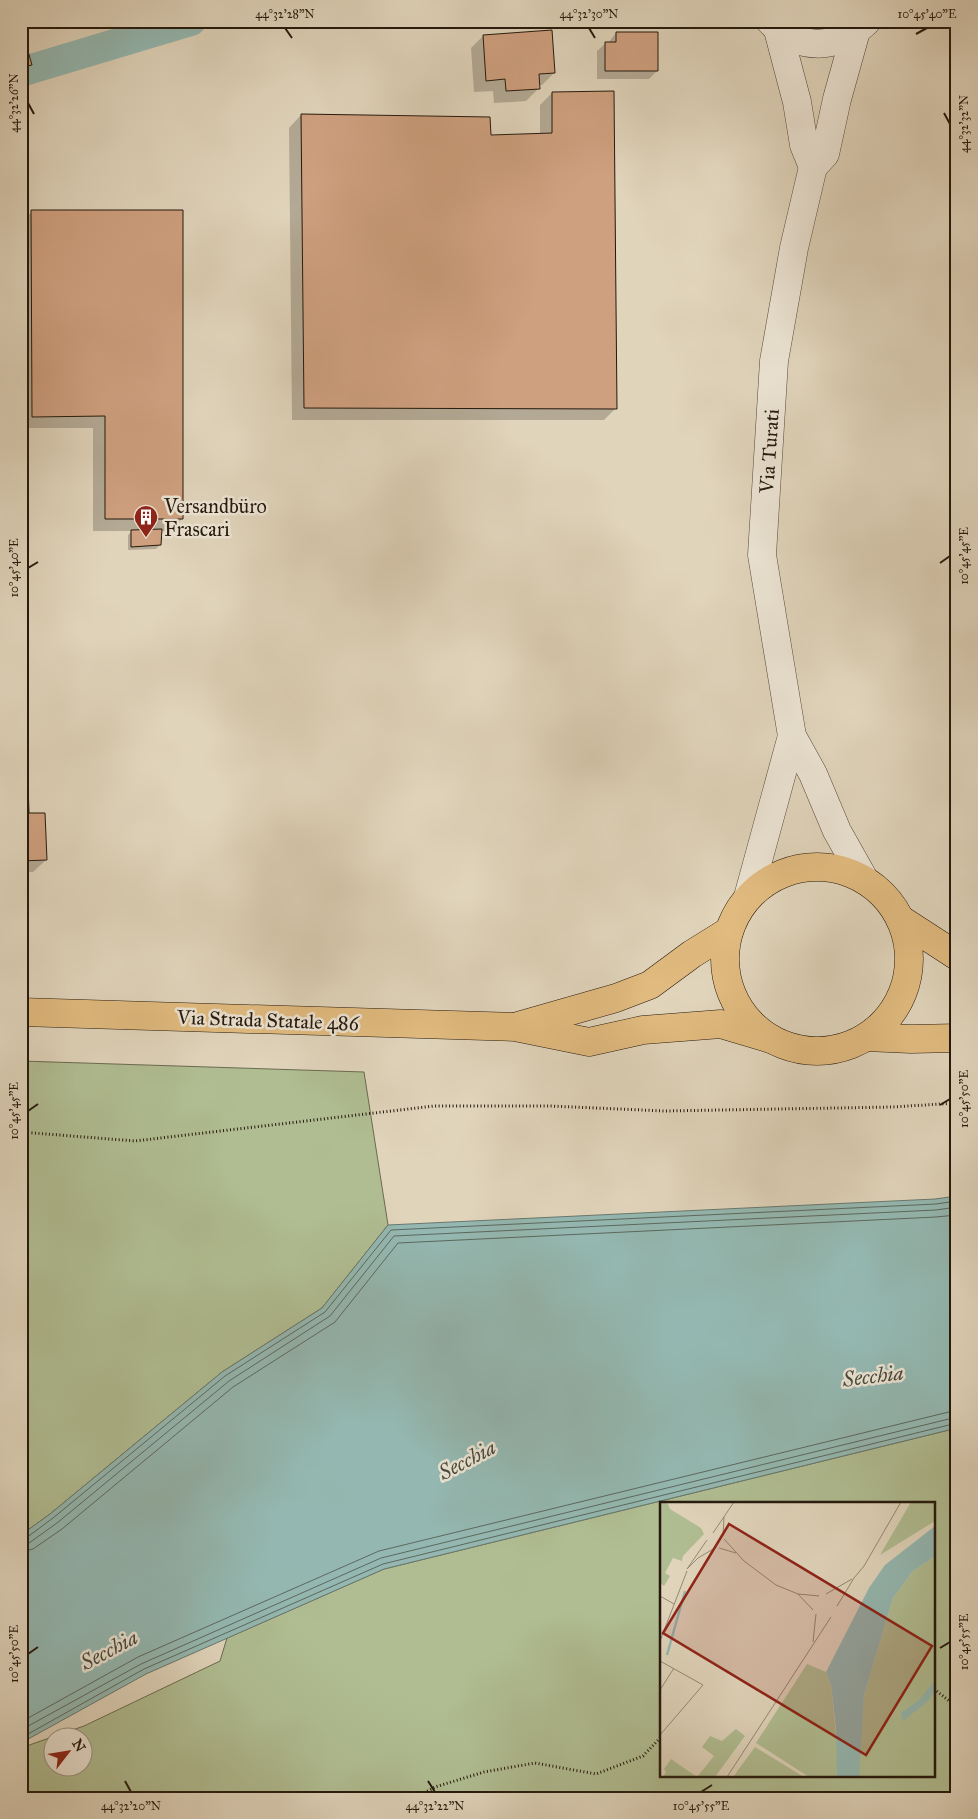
<svg xmlns="http://www.w3.org/2000/svg" width="978" height="1819" font-family="'IM FELL Great Primer',serif">
<style>
.green{fill:#b0bd92;stroke:#6a6b50;fill-rule:evenodd}
.water{fill:#94b8b1;stroke:#68786f}
.shadow{fill:#0003}
.lines{fill:none;stroke-linecap:round;stroke-linejoin:round}
.shore{stroke:#5c685f;stroke-width:1}
.canal{stroke:#94b8b1;stroke-width:30}
.building{fill:#cfa07f;stroke:#25190d}
.tertiary-casing{stroke:#544838;stroke-width:29}
.primary-casing{stroke:#25190d;stroke-width:29}
.trunk-casing{stroke:#25190d;stroke-width:29}
.path{stroke:#25190d;stroke-width:3;stroke-dasharray:1 2.5;stroke-linecap:butt}
.tertiary{stroke:#ebe3d3;stroke-width:28}
.primary{stroke:#e0ba7e;stroke-width:28}
.trunk{stroke:#e0ba7e;stroke-width:28}
.ticks{fill:none;stroke:#25190d;stroke-width:2}
.labels{text-anchor:middle;dominant-baseline:central;stroke-width:5;stroke-linejoin:round;paint-order:stroke}
.street-label{font-size:20px;fill:#25190d;stroke:#ebe3d3}
.poi-label{font-size:20px;fill:#25190d;stroke:#ebe3d3;text-anchor:start}
.water-label{font-size:21px;font-style:italic;fill:#46493e;stroke:#ebe3d3}
.inset-river{fill:none;stroke:#94b8b1;stroke-width:2.5}
.inset-road{fill:none;stroke:#958975;stroke-width:1}
.view{fill:#8f2418;fill-opacity:0.15;stroke:#8f2418;stroke-width:2.5}
.inset-edge{fill:none;stroke:#25190d;stroke-width:2.5}
.neatline{fill:none;stroke:#25190d;stroke-width:2}
.ticks-label{font-size:12px;text-anchor:middle;fill:#25190d}
</style>
<rect width="100%" height="100%" fill="#e0d4bb"/>
<filter id="stains"><feTurbulence type="fractalNoise" baseFrequency=".004" numOctaves="4"/><feColorMatrix values="0 0 0 0 .2 0 0 0 0 .09 0 0 0 0 .02 0 0 0 .5 -.17"/></filter>
<radialGradient id="worn" r=".72"><stop offset=".6" stop-color="#630" stop-opacity="0"/><stop offset="1" stop-color="#630" stop-opacity=".3"/></radialGradient>
<g class="green">
<path d="M 21,1061 L 364,1072 L 388,1225 L 322,1308 L 222,1372 L 50,1514 L 21,1535 Z"/>
<path d="M 957,1428 L 957,1798 L 21,1798 L 21,1748 L 52,1737 L 52,1766 L 82,1766 L 82,1736 L 55,1736 L 84,1726 L 220,1661 L 227,1638 L 384,1569 ZM 662,1503 L 934,1503 L 934,1775 L 662,1775 Z"/>
</g>
<path class="water" d="M 957,1196 L 957,1428 L 384,1569 L 146,1674 L 21,1743 L 21,1535 L 50,1514 L 222,1372 L 322,1308 L 388,1225 L 935,1199 Z"/>
<g class="shadow">
<path d="M 644,21 L 673,21 L 673,24 L 669,27 L 644,27 Z"/>
<path d="M 616,33 L 657,71 L 649,79 L 597,79 L 597,51 L 606,43 L 608,43 Z"/>
<path d="M 483,36 L 554,73 L 542,85 L 538,85 L 538,89 L 526,101 L 494,103 L 493,91 L 474,92 L 471,48 Z"/>
<path d="M 21,46 L 30,64 L 26,68 L 21,69 Z"/>
<path d="M 552,93 L 616,408 L 604,420 L 292,420 L 289,128 L 301,115 L 490,136 L 540,135 L 540,105 Z"/>
<path d="M 32,212 L 182,519 L 169,531 L 161,531 L 160,545 L 156,549 L 128,550 L 128,535 L 132,531 L 93,531 L 93,428 L 21,428 L 21,222 Z"/>
<path d="M 21,728 L 28,815 L 46,860 L 33,872 L 21,872 Z"/>
</g>
<g class="lines">
<g class="shore">
<path d="M 21,1539 L 26,1538 L 53,1518 L 225,1376 L 325,1312 L 391,1230 L 936,1204 L 957,1201"/>
<path d="M 21,1545 L 29,1543 L 57,1523 L 229,1381 L 330,1316 L 394,1236 L 936,1210 L 957,1207"/>
<path d="M 21,1552 L 33,1549 L 62,1529 L 233,1387 L 335,1322 L 398,1243 L 936,1217 L 957,1215"/>
<path d="M 21,1722 L 138,1657 L 379,1551 L 957,1410"/>
<path d="M 21,1730 L 141,1664 L 381,1558 L 957,1417"/>
<path d="M 21,1738 L 144,1669 L 383,1564 L 957,1423"/>
</g>
<path class="canal" d="M 21,72 L 191,21"/>
</g>
<g class="building">
<path d="M 647,21 L 675,21 L 675,24 L 647,23 Z"/>
<path d="M 552,30 L 555,73 L 539,74 L 540,89 L 506,91 L 505,79 L 486,81 L 483,35 Z"/>
<path d="M 616,32 L 658,32 L 658,71 L 605,71 L 605,42 L 616,42 Z"/>
<path d="M 26,44 L 32,65 L 21,67 L 21,45 Z"/>
<path d="M 614,91 L 617,409 L 304,408 L 301,114 L 490,117 L 491,135 L 552,133 L 552,92 Z"/>
<path d="M 31,210 L 183,210 L 183,519 L 105,519 L 105,416 L 32,417 Z"/>
<path d="M 162,529 L 161,545 L 131,547 L 131,530 Z"/>
<path d="M 21,727 L 26,727 L 29,813 L 45,813 L 47,860 L 21,861 Z"/>
</g>
<g class="lines">
<g class="tertiary-casing">
<g id="tertiary">
<path d="M 770,21 C 799,51 835,51 866,22"/>
<path d="M 778,30 L 797,102 L 804,145 L 813,167"/>
<path d="M 856,31 L 837,99 L 825,154 L 813,167 L 794,248 L 774,361 L 762,555 L 792,736 L 813,774 L 837,831 L 864,879"/>
<path d="M 748,897 L 792,736"/>
</g>
</g>
<g class="primary-casing">
<g id="primary">
<circle cx="817" cy="959" r="92"/>
<path d="M 21,1012 L 515,1027 L 589,1042 L 643,1030 L 721,1024 L 771,1039"/>
<path d="M 518,1026 L 616,998 L 650,985 L 692,954 L 729,931"/>
</g>
</g>
<g class="trunk-casing">
<g id="trunk">
<path d="M 900,919 L 957,956"/>
<path d="M 866,1037 L 911,1039 L 957,1038"/>
</g>
</g>
<g class="path">
<path d="M 21,1132 L 135,1141 L 434,1106 L 550,1106 L 665,1111 L 892,1107 L 957,1103"/>
<path d="M 934,1689 L 957,1707"/>
<path d="M 415,1798 L 435,1787 L 484,1772 L 535,1763 L 596,1774 L 643,1756 L 662,1736"/>
</g>
<use href="#tertiary" class="tertiary"/>
<use href="#primary" class="primary"/>
<use href="#trunk" class="trunk"/>
</g>
<path class="ticks" d="M 285,28 L 292,38M 589,28 L 595,38M 916,34 L 927,28M 28,103 L 34,114M 944,113 L 950,124M 940,563 L 950,556M 28,568 L 38,562M 940,1105 L 950,1099M 28,1111 L 38,1104M 940,1648 L 950,1642M 28,1654 L 38,1647M 125,1781 L 131,1792M 428,1781 L 435,1792M 701,1792 L 712,1785"/>
<defs>
<g id="building-pin" transform="scale(1.25)"><path d="M0 17L-7.5 6A9.5 9.5 0 1 1 7.5 6Z" fill="#8f2418" stroke="#ebe3d3"/><path d="M-4-6H4V6H1V3H-1V6H-4ZM-2.5-4.3h1.7v1.8h-1.7ZM.8-4.3h1.7v1.8H.8ZM-2.5-1h1.7V.8h-1.7ZM.8-1h1.7V.8H.8Z" fill="#fff"/></g>
</defs>
<g fill-rule="evenodd">
<use href="#building-pin" x="146" y="517"/>
</g>
<g class="labels">
<g class="street-label">
<text transform="translate(769 451) rotate(-86)">Via Turati</text>
<text transform="translate(268 1020) rotate(2)">Via Strada Statale 486</text>
</g>
<g class="poi-label">
<text x="164" y="506">Versandbüro<tspan x="164" dy="23">Frascari</tspan></text>
</g>
<g class="water-label">
<text transform="translate(873 1376) rotate(-7)">Secchia</text>
<text transform="translate(467 1460) rotate(-28)">Secchia</text>
<text transform="translate(109 1650) rotate(-28)">Secchia</text>
</g>
</g>
<g transform="translate(660 1502)">
<rect width="275" height="275" fill="#e0d4bb"/>
<path d="M 0,0 L 7,0 L 10,7 L 41,26 L 44,32 L 23,54 L 22,59 L 13,56 L 5,71 L 10,74 L 4,84 L 0,81 ZM 251,0 L 275,0 L 275,19 L 220,53 ZM 275,54 L 275,275 L 196,275 L 204,194 L 233,96 L 252,70 ZM 147,162 L 166,170 L 171,183 L 179,262 L 177,275 L 149,275 L 96,241 ZM 76,227 L 85,234 L 55,275 L 37,275 L 54,254 L 42,245 L 50,234 L 62,239 ZM 95,245 L 144,275 L 73,275 ZM 11,257 L 37,275 L 3,275 L 6,270 L 4,267 Z" fill="#b0bd92"/>
<path d="M 275,24 L 275,54 L 252,70 L 233,96 L 204,194 L 199,275 L 177,275 L 176,227 L 171,183 L 166,170 L 209,86 L 225,63 ZM 275,178 L 275,189 L 268,199 L 243,219 L 241,211 L 260,197 Z" fill="#94b8b1"/>
<path class="inset-river" d="M 7,153 L 25,89"/>
<path class="inset-road" d="M 53,31 L 74,0M 63,34 L 64,15M 64,37 L 84,59 L 116,83 L 138,92 L 159,94M 59,46 L 76,51M 27,67 L 38,56 L 55,46M 27,67 L 47,38M 194,76 L 204,64 L 241,0M 138,92 L 153,108M 166,92 L 192,77M 0,94 L 14,102M 177,104 L 194,76M 0,139 L 27,69M 153,140 L 156,112M 0,159 L 43,183 L 0,233M 0,188 L 14,166M 67,275 L 171,115"/>
<path class="view" d="M 69,22 L 272,144 L 206,253 L 3,131 Z"/>
<rect width="275" height="275" class="inset-edge"/>
</g>
<rect width="978" height="1819" fill="none" stroke="#e0d4bb" stroke-width="55"/>
<g transform="translate(68 1752) rotate(59)"><circle r="24" fill="#ebe3d3" stroke="#9c9284"/>
<path d="M0-4L9 19L0 12L-9 19Z" fill="#8f2418"/>
<text y="-8" font-size="14" font-weight="bold" text-anchor="middle" fill="#25190d">N</text>
</g>
<rect x="28" y="28" width="922" height="1764" class="neatline"/>
<g class="ticks-label">
<text x="285" y="18">44°32'28"N</text>
<text x="589" y="18">44°32'30"N</text>
<text x="927" y="18">10°45'40"E</text>
<text transform="translate(14 103) rotate(-90)" y="4">44°32'26"N</text>
<text transform="translate(964 124) rotate(-90)" y="4">44°32'32"N</text>
<text transform="translate(964 556) rotate(-90)" y="4">10°45'45"E</text>
<text transform="translate(14 568) rotate(-90)" y="4">10°45'40"E</text>
<text transform="translate(964 1099) rotate(-90)" y="4">10°45'50"E</text>
<text transform="translate(14 1111) rotate(-90)" y="4">10°45'45"E</text>
<text transform="translate(964 1642) rotate(-90)" y="4">10°45'55"E</text>
<text transform="translate(14 1654) rotate(-90)" y="4">10°45'50"E</text>
<text x="131" y="1810">44°32'20"N</text>
<text x="435" y="1810">44°32'22"N</text>
<text x="701" y="1810">10°45'55"E</text>
</g>
<rect width="100%" height="100%" filter="url(#stains)"/>
<rect width="100%" height="100%" fill="url(#worn)"/>
</svg>
